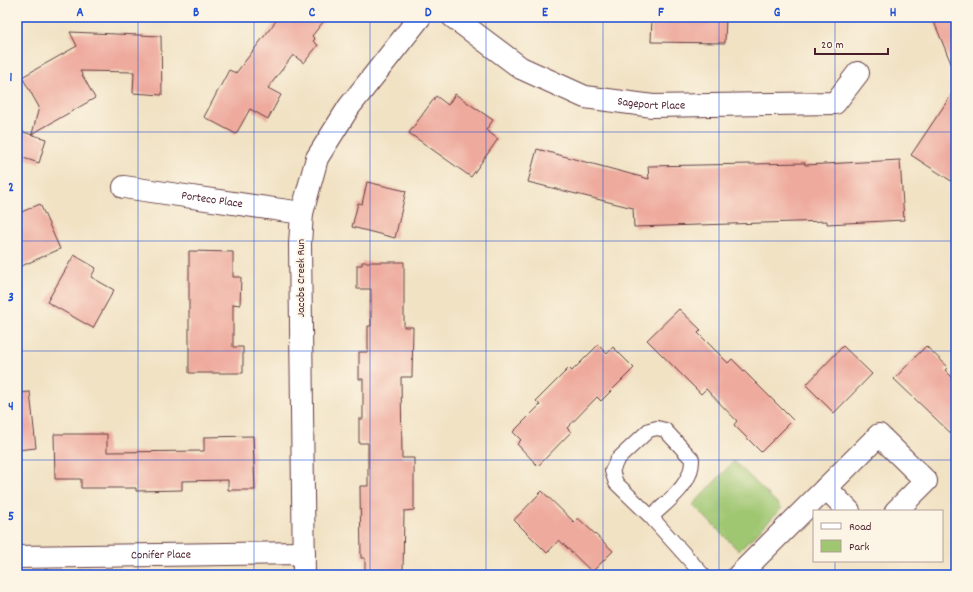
<svg xmlns="http://www.w3.org/2000/svg" width="973" height="592" font-family="Dekko,sans-serif">
<style>
.green{fill:#9fc671;stroke:#74724e}
.building{fill:#eeaa9d}
.lines{fill:none;stroke-linecap:round;stroke-linejoin:round}
.lane-casing{stroke:#633c42;stroke-width:16}
.street-casing{stroke:#633c42;stroke-width:24}
.lane{stroke:#fff;stroke-width:14}
.street{stroke:#fff;stroke-width:22}
.grid{fill:none;stroke:#1d4ed8;stroke-width:1;stroke-opacity:0.55}
.labels{text-anchor:middle;dominant-baseline:central;stroke-width:4;stroke-linejoin:round;paint-order:stroke}
.street-label{font-size:12px;fill:#4a1f2b;stroke:#fcf5e5}
.neatline{fill:none;stroke:#1d4ed8;stroke-width:1.5}
.grid-label{font-size:13px;text-anchor:middle;font-weight:bold;fill:#1d4ed8}
</style>
<rect width="100%" height="100%" fill="#fcf5e5"/>
<filter id="ink" filterUnits="userSpaceOnUse"><feTurbulence type="fractalNoise" baseFrequency=".025" numOctaves="2"/><feDisplacementMap in="SourceGraphic" scale="8" xChannelSelector="R" yChannelSelector="G"/><feConvolveMatrix kernelMatrix="1 2 1 2 8 2 1 2 1" color-interpolation-filters="sRGB"/></filter>
<filter id="wash" filterUnits="userSpaceOnUse"><feTurbulence type="fractalNoise" baseFrequency=".012" numOctaves="4" result="noise"/><feDisplacementMap in="SourceGraphic" scale="16" xChannelSelector="R" yChannelSelector="G"/><feGaussianBlur stdDeviation="0.9" result="paint"/><feColorMatrix in="noise" values="0 0 0 0 0 0 0 0 0 0 0 0 0 0 0 0 0 1.4 0 .05"/><feComposite in="paint" operator="in"/></filter>
<g filter="url(#wash)">
<rect width="100%" height="100%" fill="#f1e2c4"/>
<path class="green" d="M 734,461 L 782,508 L 739,551 L 693,505 Z"/>
<g id="blocks">
<g class="building">
<path d="M 279,17 L 327,17 L 312,36 L 315,39 L 313,41 L 318,45 L 304,63 L 293,55 L 268,88 L 281,95 L 268,119 L 250,109 L 236,134 L 204,117 L 229,70 L 236,73 Z"/>
<path d="M 652,17 L 726,17 L 725,43 L 651,42 Z"/>
<path d="M 932,17 L 956,17 L 956,73 L 955,73 Z"/>
<path d="M 70,32 L 161,36 L 162,95 L 133,93 L 134,72 L 80,71 L 95,98 L 32,134 L 39,107 L 22,77 L 77,46 Z"/>
<path d="M 956,88 L 956,184 L 911,155 Z"/>
<path d="M 455,94 L 493,120 L 486,130 L 498,139 L 471,177 L 409,133 L 436,96 L 448,105 Z"/>
<path d="M 17,130 L 46,139 L 39,163 L 17,156 Z"/>
<path d="M 537,149 L 649,179 L 648,166 L 805,163 L 805,165 L 900,160 L 904,220 L 827,224 L 827,221 L 634,227 L 633,208 L 528,182 Z"/>
<path d="M 367,182 L 406,191 L 395,238 L 352,227 L 358,203 L 362,204 Z"/>
<path d="M 40,204 L 60,249 L 17,268 L 17,214 Z"/>
<path d="M 189,251 L 233,252 L 233,277 L 241,277 L 240,305 L 233,304 L 233,347 L 243,347 L 243,373 L 189,373 Z"/>
<path d="M 74,255 L 96,268 L 91,277 L 114,290 L 93,328 L 47,302 Z"/>
<path d="M 362,262 L 404,262 L 404,327 L 413,327 L 412,377 L 401,377 L 402,458 L 414,458 L 414,510 L 404,511 L 403,572 L 365,572 L 365,558 L 361,558 L 360,486 L 368,486 L 368,443 L 359,443 L 359,419 L 363,419 L 363,379 L 359,379 L 359,352 L 368,352 L 368,326 L 371,326 L 371,289 L 357,289 L 357,265 L 362,265 Z"/>
<path d="M 679,309 L 701,330 L 698,333 L 728,363 L 732,359 L 793,420 L 761,452 L 734,425 L 737,421 L 706,389 L 701,394 L 647,340 Z"/>
<path d="M 598,345 L 607,354 L 613,347 L 634,368 L 601,401 L 597,397 L 567,428 L 571,432 L 538,466 L 517,444 L 521,440 L 513,432 L 540,405 L 536,401 L 569,368 L 572,371 Z"/>
<path d="M 843,346 L 872,374 L 834,413 L 806,385 Z"/>
<path d="M 926,346 L 948,367 L 945,370 L 956,381 L 956,438 L 894,379 Z"/>
<path d="M 30,392 L 36,448 L 17,450 L 17,393 Z"/>
<path d="M 54,434 L 107,434 L 107,452 L 204,451 L 204,437 L 253,436 L 255,490 L 228,490 L 228,480 L 182,481 L 182,490 L 136,491 L 136,488 L 81,488 L 81,479 L 55,479 Z"/>
<path d="M 542,491 L 574,522 L 578,518 L 613,551 L 592,572 L 559,540 L 547,553 L 514,520 Z"/>
</g>
</g>
</g>
<g filter="url(#ink)">
<use href="#blocks" fill-opacity="0" stroke="#633c42" stroke-width="1"/>
<g class="lines">
<g class="lane-casing">
<path id="lane" d="M 651,517 C 668,501 693,484 692,459 L 665,430 L 657,428 L 649,430 L 617,460 L 612,471 L 616,483 L 651,517 L 703,575"/>
</g>
<g class="street-casing">
<g id="street">
<path id="s1" d="M 453,17 L 521,68 L 585,97 L 653,106 L 835,103 L 858,73"/>
<path id="s2" d="M 124,187 L 302,213"/>
<path d="M 826,488 L 849,511"/>
<path id="s3" d="M 17,557 L 304,553"/>
<path d="M 304,575 L 300,244 L 302,213 L 317,158 L 349,107 L 420,17"/>
<path d="M 739,575 L 879,435 L 926,481 L 896,511"/>
</g>
</g>
<use href="#lane" class="lane"/>
<use href="#street" class="street"/>
</g>
</g>
<path class="grid" d="M 138,17 L 138,575M 254,17 L 254,575M 370,17 L 370,575M 486,17 L 486,575M 603,17 L 603,575M 719,17 L 719,575M 835,17 L 835,511M 17,132 L 956,132M 17,241 L 956,241M 17,351 L 956,351M 17,460 L 956,460M 835,561 L 835,575"/>
<g class="labels">
<g class="street-label">
<text stroke="none"><textPath href="#s1" startOffset="222">Sageport Place</textPath></text>
<text stroke="none"><textPath href="#s2" startOffset="89">Porteco Place</textPath></text>
<text transform="translate(301 278) rotate(-90)">Jacobs Creek Run</text>
<text stroke="none"><textPath href="#s3" startOffset="144">Conifer Place</textPath></text>
</g>
</g>
<rect width="973" height="592" fill="none" stroke="#fcf5e5" stroke-width="44"/>
<rect x="813" y="510" width="130" height="52" fill="#fcf5e5" stroke="#b59f9b"/>
<rect x="821" y="523" width="20" height="6" fill="#ffffff" stroke="#b59f9b"/>
<text x="849" y="530" font-size="12" fill="#4a1f2b">Road</text>
<rect x="821" y="540" width="20" height="12" fill="#9fc671" stroke="#b59f9b"/>
<text x="849" y="550" font-size="12" fill="#4a1f2b">Park</text>
<path d="M815 48v6h73v-6" fill="none" stroke="#4a1f2b" stroke-width="2"/>
<text x="821" y="48" font-size="12" fill="#4a1f2b" stroke="#fcf5e5" stroke-width="3" paint-order="stroke">20 m</text>
<rect x="22" y="22" width="929" height="548" class="neatline"/>
<g class="grid-label">
<text x="80" y="16">A</text>
<text x="196" y="16">B</text>
<text x="312" y="16">C</text>
<text x="428" y="16">D</text>
<text x="545" y="16">E</text>
<text x="661" y="16">F</text>
<text x="777" y="16">G</text>
<text x="893" y="16">H</text>
<text x="11" y="81">1</text>
<text x="11" y="191">2</text>
<text x="11" y="301">3</text>
<text x="11" y="410">4</text>
<text x="11" y="520">5</text>
</g>
</svg>
